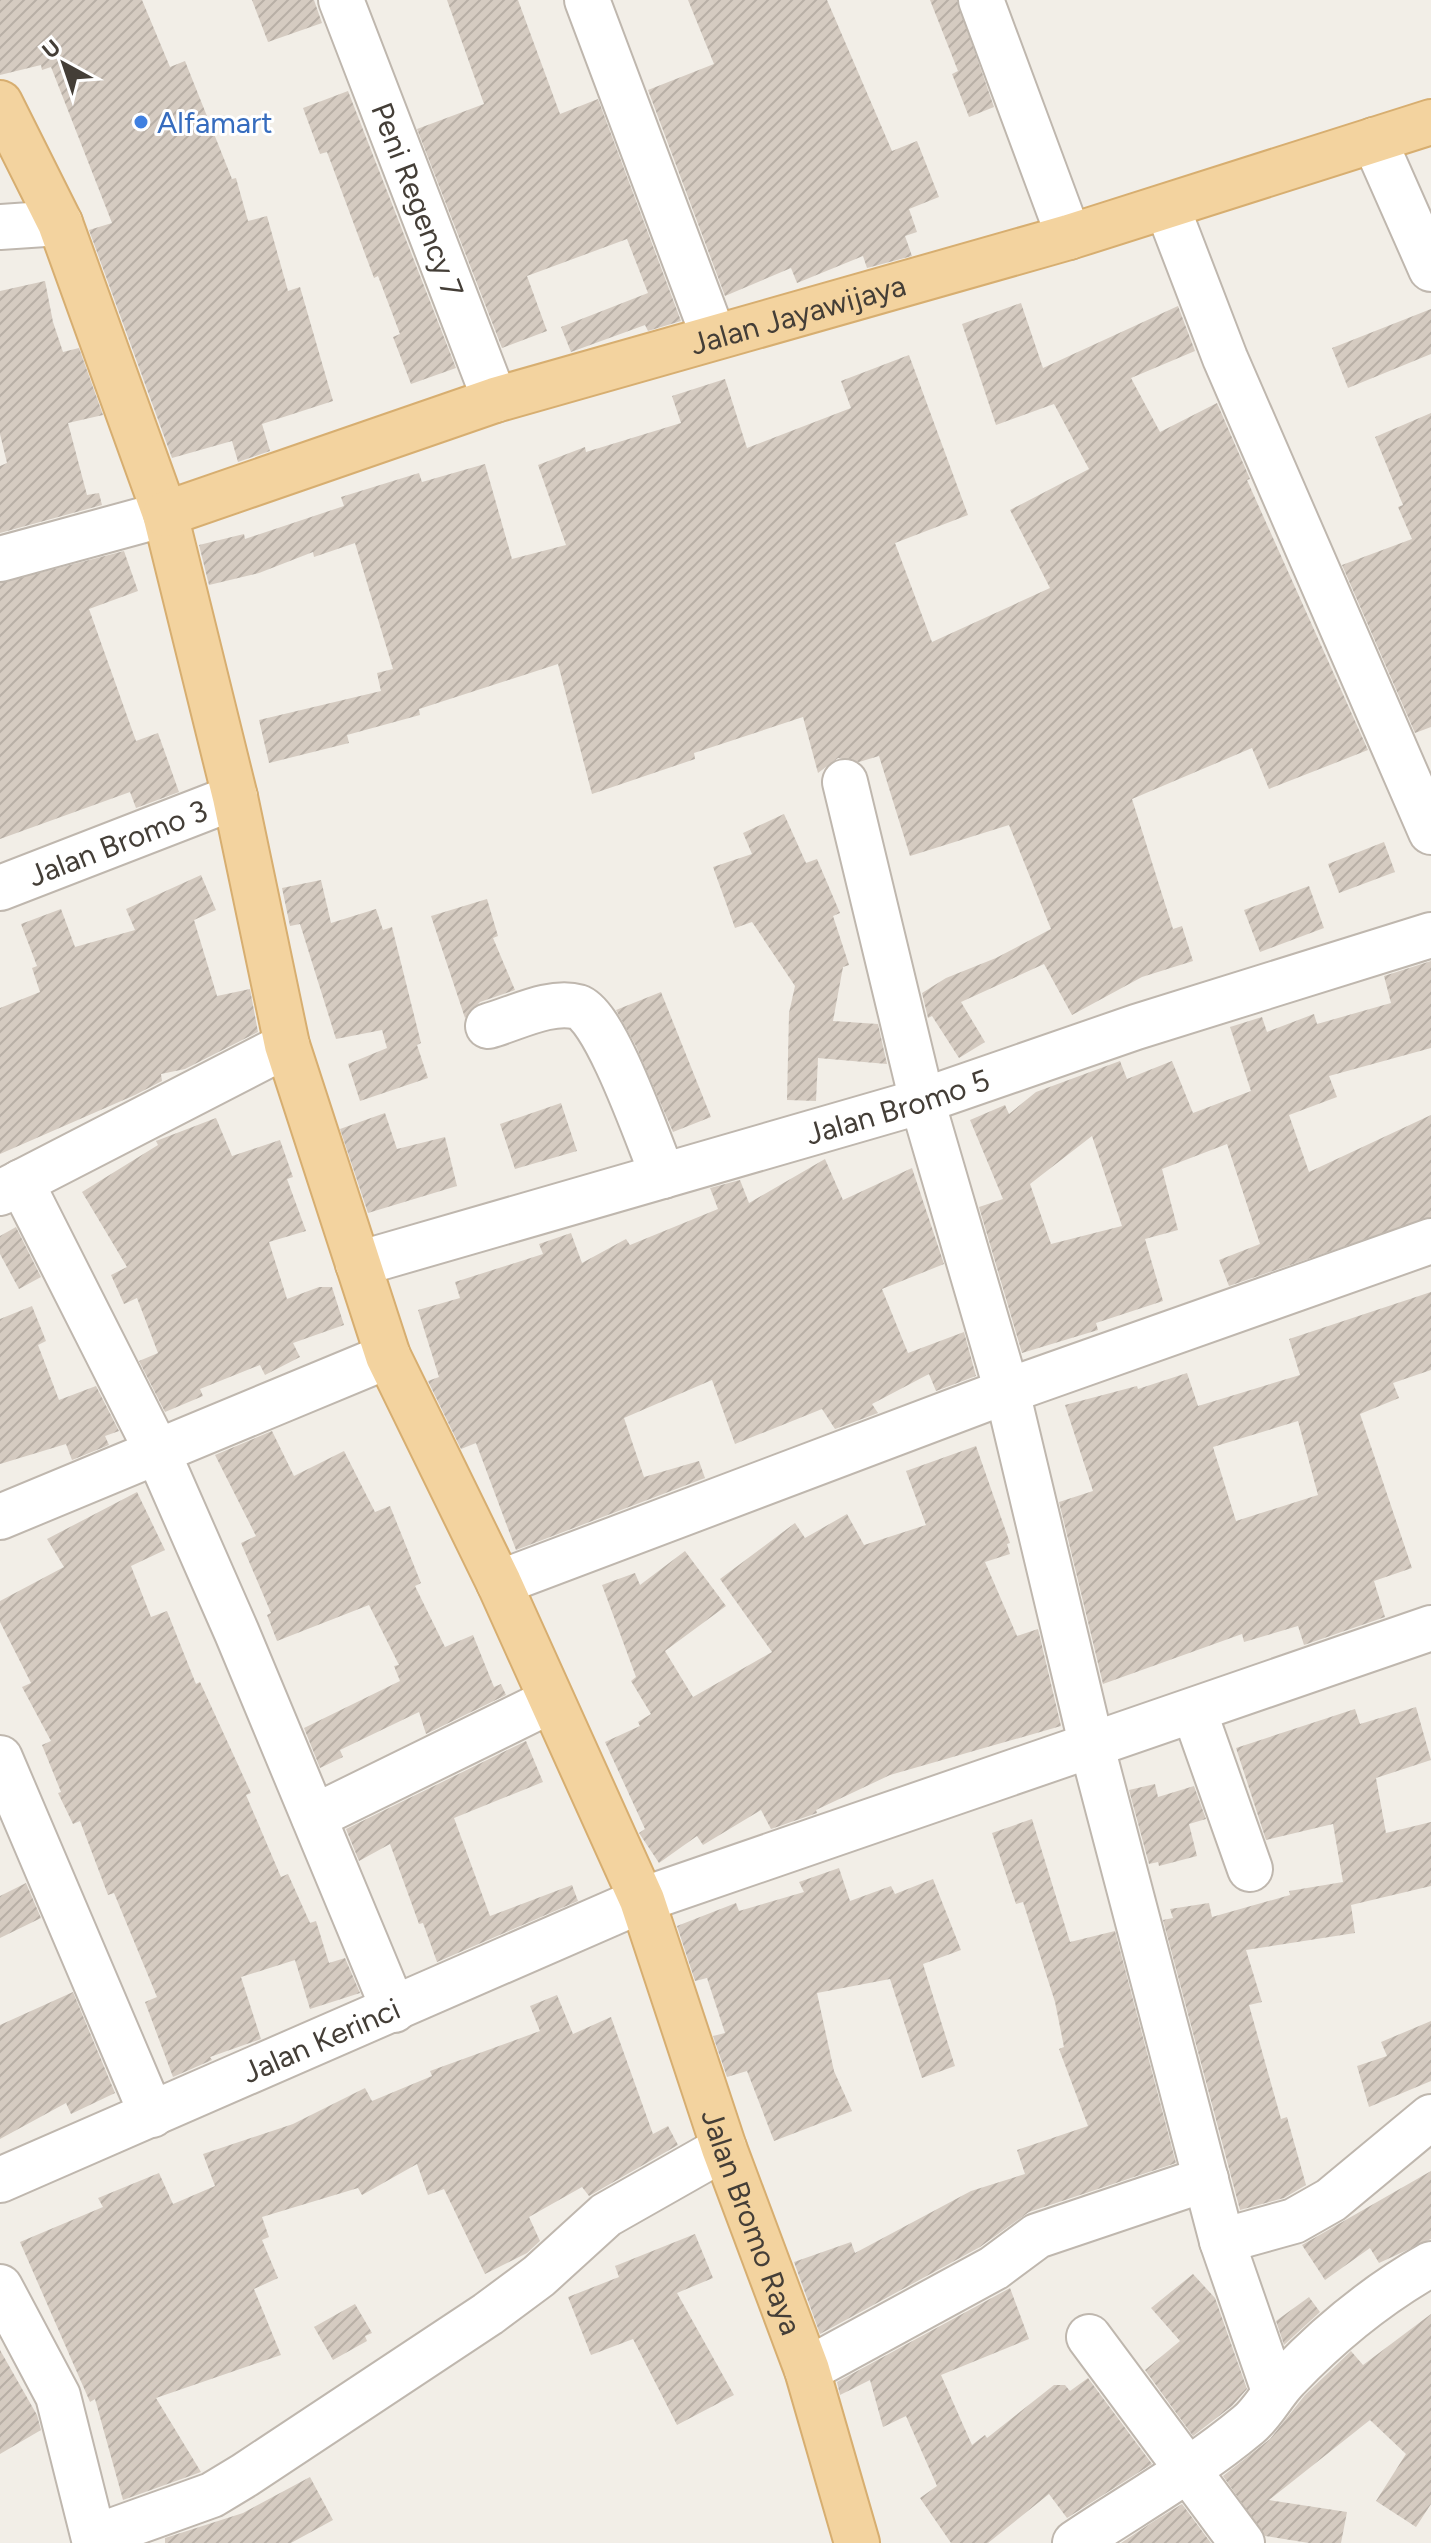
<svg xmlns="http://www.w3.org/2000/svg" width="1431" height="2543" font-family="Figtree,sans-serif">
<style>
.building{fill:url(#building-hatch);fill-rule:evenodd}
.lines{fill:none;stroke-linecap:round;stroke-linejoin:round}
.minor-casing{stroke:#bfb7ae;stroke-width:48}
.major-casing{stroke:#d7ae70;stroke-width:48}
.minor{stroke:#fff;stroke-width:44}
.major{stroke:#f3d39f;stroke-width:44}
.shop-dot{fill:#3f7fe0;stroke:#fff;stroke-width:3}
.labels{text-anchor:middle;dominant-baseline:central;stroke-width:6;stroke-linejoin:round;paint-order:stroke}
.shop-label{font-size:30px;fill:#366cbe;stroke:#fff;text-anchor:start}
.street-label{font-size:30px;fill:#443e37;stroke:#fff}
</style>
<defs>
<pattern id="building-hatch" width="6" height="6" patternUnits="userSpaceOnUse" patternTransform="scale(2)"><rect width="6" height="6" fill="#d5cbc1"/><path d="M-1 1l2-2M0 6l6-6M5 7l2-2" fill="none" stroke="#b8afa6"/></pattern>
</defs>
<rect width="100%" height="100%" fill="#f2eee7"/>
<g class="building">
<path d="M 0,0 L 142,0 L 170,67 L 185,61 L 232,179 L 236,178 L 248,221 L 267,216 L 288,291 L 300,287 L 333,401 L 262,424 L 270,451 L 238,462 L 232,441 L 172,458 L 89,230 L 112,223 L 51,67 L 42,70 L 41,65 L 0,75 Z"/>
<path d="M 252,0 L 314,0 L 322,23 L 268,42 Z"/>
<path d="M 447,0 L 518,0 L 560,114 L 598,99 L 681,321 L 648,331 L 645,325 L 571,352 L 561,327 L 648,293 L 627,239 L 527,276 L 547,331 L 502,348 L 417,129 L 484,104 Z"/>
<path d="M 688,0 L 827,0 L 892,151 L 917,141 L 939,197 L 909,209 L 917,232 L 905,236 L 912,256 L 867,268 L 863,256 L 797,283 L 791,268 L 725,296 L 648,90 L 714,64 Z"/>
<path d="M 930,0 L 957,0 L 994,107 L 969,117 L 952,74 L 958,71 Z"/>
<path d="M 348,91 L 456,368 L 411,384 L 393,337 L 400,334 L 378,276 L 374,278 L 327,152 L 320,154 L 303,108 Z"/>
<path d="M 45,281 L 53,322 L 63,352 L 79,348 L 103,415 L 68,423 L 87,495 L 99,493 L 102,505 L 0,533 L 0,466 L 7,463 L 0,434 L 0,291 Z"/>
<path d="M 1021,303 L 1043,368 L 1178,306 L 1195,351 L 1131,378 L 1160,432 L 1217,403 L 1250,479 L 1247,480 L 1368,750 L 1269,789 L 1252,748 L 1132,799 L 1173,929 L 1182,926 L 1193,961 L 1142,977 L 1072,1015 L 1044,964 L 961,1002 L 985,1042 L 959,1058 L 932,1016 L 928,1018 L 922,993 L 946,978 L 996,958 L 1051,929 L 1009,825 L 910,856 L 879,756 L 859,762 L 838,758 L 818,773 L 803,717 L 694,753 L 695,759 L 592,794 L 558,664 L 419,709 L 420,715 L 347,735 L 349,743 L 269,763 L 259,720 L 381,691 L 377,673 L 393,669 L 355,543 L 314,557 L 313,552 L 259,573 L 209,585 L 199,545 L 244,534 L 245,539 L 344,506 L 341,497 L 419,473 L 422,482 L 485,464 L 512,559 L 566,545 L 538,465 L 585,447 L 586,452 L 681,423 L 672,396 L 725,379 L 747,448 L 851,408 L 841,381 L 909,355 L 968,515 L 895,543 L 932,642 L 1050,588 L 1010,510 L 1089,469 L 1054,404 L 996,425 L 962,324 Z"/>
<path d="M 1431,309 L 1431,354 L 1348,388 L 1332,348 Z"/>
<path d="M 1431,413 L 1431,727 L 1415,733 L 1342,565 L 1412,539 L 1398,507 L 1403,505 L 1375,437 Z"/>
<path d="M 124,551 L 138,591 L 89,609 L 136,741 L 158,733 L 179,792 L 136,808 L 130,792 L 0,839 L 0,583 Z"/>
<path d="M 784,814 L 806,863 L 817,859 L 840,913 L 833,916 L 849,965 L 843,967 L 833,1021 L 878,1024 L 887,1064 L 818,1058 L 816,1101 L 787,1100 L 789,1013 L 795,986 L 752,922 L 735,928 L 713,867 L 752,854 L 743,833 Z"/>
<path d="M 1384,842 L 1395,872 L 1339,893 L 1328,864 Z"/>
<path d="M 201,875 L 216,910 L 194,920 L 217,996 L 250,989 L 258,1032 L 185,1069 L 161,1074 L 162,1081 L 135,1095 L 0,1154 L 0,1008 L 40,992 L 32,968 L 37,966 L 21,924 L 61,909 L 75,947 L 135,930 L 126,909 Z"/>
<path d="M 321,880 L 331,923 L 376,909 L 383,930 L 392,927 L 421,1043 L 417,1045 L 428,1078 L 360,1101 L 348,1064 L 387,1048 L 382,1030 L 336,1039 L 300,924 L 290,926 L 282,888 Z"/>
<path d="M 1309,886 L 1324,928 L 1260,952 L 1244,910 Z"/>
<path d="M 487,899 L 498,936 L 493,938 L 515,990 L 480,1002 L 465,1018 L 431,916 Z"/>
<path d="M 1431,961 L 1431,1048 L 1329,1076 L 1337,1097 L 1289,1115 L 1309,1172 L 1431,1115 L 1431,1217 L 1229,1286 L 1219,1260 L 1260,1244 L 1227,1144 L 1162,1169 L 1178,1230 L 1145,1239 L 1163,1301 L 1096,1323 L 1098,1330 L 1022,1353 L 979,1207 L 1003,1199 L 970,1120 L 1005,1105 L 1009,1114 L 1036,1092 L 1120,1061 L 1127,1079 L 1172,1061 L 1193,1113 L 1251,1091 L 1230,1027 L 1262,1017 L 1267,1032 L 1314,1014 L 1317,1024 L 1391,1003 L 1384,976 ZM 1092,1136 L 1122,1226 L 1051,1244 L 1030,1184 Z"/>
<path d="M 661,992 L 711,1117 L 673,1132 L 636,1046 L 616,1010 Z"/>
<path d="M 561,1103 L 577,1151 L 515,1169 L 500,1124 Z"/>
<path d="M 385,1113 L 397,1149 L 445,1137 L 457,1186 L 368,1213 L 340,1129 Z"/>
<path d="M 216,1118 L 232,1156 L 280,1140 L 293,1177 L 287,1179 L 306,1231 L 269,1242 L 287,1299 L 319,1287 L 332,1287 L 344,1325 L 293,1343 L 300,1357 L 265,1375 L 260,1365 L 200,1389 L 203,1396 L 165,1412 L 139,1361 L 158,1353 L 137,1298 L 124,1304 L 111,1275 L 127,1267 L 82,1192 L 158,1145 L 156,1141 Z"/>
<path d="M 825,1159 L 843,1200 L 912,1168 L 944,1264 L 882,1289 L 908,1353 L 964,1332 L 976,1376 L 936,1391 L 929,1374 L 872,1404 L 878,1413 L 835,1429 L 822,1409 L 735,1444 L 712,1380 L 624,1418 L 644,1477 L 699,1461 L 705,1478 L 516,1550 L 476,1443 L 461,1449 L 428,1381 L 439,1377 L 418,1310 L 460,1298 L 455,1282 L 543,1254 L 539,1244 L 571,1233 L 582,1263 L 626,1239 L 630,1245 L 718,1209 L 710,1188 L 740,1180 L 749,1203 Z"/>
<path d="M 16,1227 L 41,1277 L 19,1289 L 0,1254 L 0,1236 Z"/>
<path d="M 1431,1292 L 1431,1370 L 1393,1383 L 1399,1398 L 1360,1414 L 1412,1568 L 1374,1581 L 1385,1617 L 1304,1645 L 1298,1626 L 1244,1642 L 1242,1634 L 1103,1684 L 1059,1502 L 1093,1491 L 1065,1405 L 1137,1386 L 1138,1389 L 1187,1373 L 1198,1406 L 1300,1375 L 1289,1339 ZM 1298,1421 L 1318,1495 L 1236,1521 L 1213,1447 Z"/>
<path d="M 32,1306 L 46,1341 L 38,1345 L 59,1400 L 96,1386 L 119,1431 L 105,1436 L 109,1445 L 72,1460 L 66,1444 L 0,1464 L 0,1319 Z"/>
<path d="M 272,1431 L 294,1476 L 344,1451 L 375,1512 L 390,1506 L 421,1583 L 415,1586 L 445,1647 L 473,1635 L 494,1687 L 501,1684 L 506,1695 L 426,1734 L 419,1712 L 340,1750 L 343,1757 L 320,1768 L 304,1728 L 400,1681 L 394,1666 L 399,1665 L 369,1605 L 277,1641 L 267,1615 L 271,1613 L 241,1543 L 256,1536 L 215,1455 Z"/>
<path d="M 976,1446 L 1010,1543 L 1007,1544 L 1010,1554 L 985,1562 L 1017,1636 L 1038,1629 L 1061,1726 L 890,1775 L 816,1810 L 817,1813 L 771,1829 L 761,1810 L 703,1845 L 697,1836 L 659,1863 L 639,1833 L 645,1829 L 605,1742 L 640,1726 L 638,1722 L 651,1714 L 631,1681 L 636,1677 L 602,1585 L 635,1573 L 640,1585 L 685,1551 L 726,1606 L 665,1651 L 693,1697 L 772,1652 L 720,1579 L 795,1523 L 805,1538 L 847,1514 L 864,1545 L 926,1525 L 906,1471 Z"/>
<path d="M 137,1492 L 165,1550 L 131,1566 L 151,1617 L 167,1611 L 196,1684 L 200,1682 L 251,1793 L 246,1795 L 281,1877 L 288,1874 L 310,1923 L 316,1921 L 329,1963 L 345,1958 L 360,1993 L 310,2009 L 295,1960 L 241,1977 L 261,2039 L 210,2057 L 212,2060 L 173,2077 L 145,2002 L 157,1997 L 114,1893 L 108,1895 L 80,1821 L 73,1824 L 58,1793 L 61,1792 L 42,1745 L 51,1741 L 22,1687 L 31,1683 L 0,1622 L 0,1601 L 64,1567 L 47,1539 Z"/>
<path d="M 1416,1707 L 1431,1760 L 1376,1778 L 1386,1833 L 1431,1822 L 1431,1886 L 1351,1905 L 1355,1933 L 1246,1950 L 1262,2002 L 1249,2005 L 1281,2119 L 1287,2117 L 1306,2185 L 1284,2198 L 1240,2210 L 1163,1920 L 1173,1918 L 1170,1909 L 1209,1903 L 1212,1917 L 1290,1895 L 1289,1891 L 1343,1882 L 1333,1824 L 1266,1840 L 1236,1748 L 1355,1709 L 1360,1724 Z"/>
<path d="M 526,1741 L 543,1782 L 454,1818 L 490,1916 L 572,1885 L 578,1901 L 437,1962 L 423,1923 L 419,1924 L 390,1844 L 359,1861 L 346,1829 Z"/>
<path d="M 1155,1784 L 1158,1797 L 1194,1786 L 1206,1819 L 1189,1824 L 1197,1856 L 1159,1866 L 1158,1862 L 1149,1864 L 1129,1790 Z"/>
<path d="M 1032,1819 L 1070,1942 L 1115,1931 L 1176,2163 L 1029,2212 L 980,2247 L 820,2334 L 794,2262 L 851,2242 L 855,2253 L 971,2191 L 1025,2174 L 1017,2150 L 1088,2126 L 1059,2049 L 1064,2047 L 1055,2002 L 1023,1902 L 1016,1904 L 992,1833 Z"/>
<path d="M 839,1868 L 850,1901 L 891,1886 L 895,1894 L 933,1879 L 961,1950 L 923,1964 L 955,2066 L 922,2078 L 890,1979 L 817,1993 L 834,2071 L 852,2111 L 774,2141 L 747,2071 L 727,2077 L 713,2036 L 725,2033 L 707,1978 L 695,1981 L 677,1926 L 736,1903 L 739,1911 L 804,1892 L 799,1882 Z"/>
<path d="M 26,1883 L 41,1918 L 0,1938 L 0,1896 Z"/>
<path d="M 73,1992 L 115,2093 L 71,2114 L 66,2103 L 0,2139 L 0,2025 Z"/>
<path d="M 557,1995 L 573,2034 L 611,2017 L 653,2134 L 668,2126 L 678,2145 L 589,2196 L 582,2187 L 529,2217 L 540,2241 L 527,2253 L 485,2274 L 444,2189 L 428,2195 L 417,2164 L 362,2195 L 358,2188 L 262,2217 L 269,2237 L 262,2240 L 278,2278 L 254,2289 L 281,2355 L 156,2398 L 201,2472 L 123,2500 L 95,2399 L 90,2402 L 20,2242 L 103,2207 L 98,2198 L 159,2173 L 173,2204 L 215,2186 L 203,2154 L 293,2124 L 365,2088 L 372,2101 L 432,2076 L 430,2071 L 540,2031 L 530,2006 Z"/>
<path d="M 1431,2021 L 1431,2081 L 1369,2107 L 1357,2066 L 1387,2056 L 1381,2042 Z"/>
<path d="M 1431,2171 L 1431,2239 L 1379,2263 L 1370,2248 L 1325,2280 L 1302,2245 Z"/>
<path d="M 695,2234 L 713,2278 L 677,2293 L 734,2395 L 677,2425 L 633,2339 L 591,2355 L 568,2297 L 619,2277 L 615,2266 Z"/>
<path d="M 1193,2274 L 1215,2298 L 1247,2389 L 1232,2406 L 1193,2436 L 1145,2370 L 1180,2341 L 1151,2308 Z"/>
<path d="M 1010,2288 L 1029,2339 L 941,2375 L 972,2445 L 985,2435 L 987,2438 L 1054,2385 L 1065,2385 L 1070,2391 L 1088,2378 L 1152,2464 L 1067,2518 L 1049,2494 L 988,2543 L 951,2543 L 920,2498 L 937,2486 L 906,2416 L 883,2427 L 870,2380 L 840,2395 L 837,2382 Z"/>
<path d="M 1309,2297 L 1320,2312 L 1284,2345 L 1276,2321 Z"/>
<path d="M 355,2304 L 372,2333 L 365,2336 L 367,2341 L 333,2360 L 314,2327 Z"/>
<path d="M 1431,2314 L 1431,2504 L 1416,2527 L 1376,2501 L 1406,2454 L 1370,2420 L 1269,2500 L 1347,2512 L 1341,2543 L 1309,2543 L 1265,2536 L 1223,2476 L 1270,2439 L 1305,2395 L 1351,2351 L 1363,2365 Z"/>
<path d="M 0,2350 L 37,2415 L 41,2430 L 0,2454 Z"/>
<path d="M 310,2477 L 333,2520 L 291,2543 L 165,2543 L 165,2538 L 243,2513 Z"/>
<path d="M 1182,2504 L 1211,2543 L 1121,2543 L 1154,2521 Z"/>
</g>
<g class="lines">
<g class="minor-casing">
<g id="minor">
<path id="s1" d="M 341,0 L 495,400"/>
<path d="M 587,0 L 713,335"/>
<path d="M 981,0 L 1069,237"/>
<path d="M 1374,140 L 1431,269"/>
<path d="M 1167,207 L 1225,358 L 1431,832"/>
<path d="M 0,227 L 60,223"/>
<path d="M 0,559 L 165,514"/>
<path d="M 845,782 L 922,1101 L 1007,1391 L 1092,1747 L 1222,2241 L 1274,2391"/>
<path id="s2" d="M 0,888 L 235,797"/>
<path d="M 488,1026 C 514,1019 551,999 578,1007 C 606,1016 650,1145 663,1176"/>
<path d="M 21,1182 L 158,1453 L 237,1633 L 394,2010"/>
<path d="M 0,1193 L 287,1045"/>
<path id="s3" d="M 358,1264 L 922,1101 L 1136,1027 L 1431,935"/>
<path d="M 0,1517 L 388,1356"/>
<path d="M 499,1583 L 1007,1391 L 1431,1241"/>
<path d="M 1194,1711 L 1250,1869"/>
<path d="M 0,1758 L 152,2115"/>
<path d="M 314,1817 L 550,1701"/>
<path id="s4" d="M 0,2180 L 642,1900 L 1431,1628"/>
<path d="M 1222,2241 L 1294,2221 L 1331,2200 L 1431,2117"/>
<path d="M 0,2287 L 58,2396 L 95,2543"/>
<path d="M 1089,2337 L 1242,2543"/>
<path d="M 807,2370 L 994,2268 L 1037,2236 L 1206,2179"/>
<path d="M 95,2537 L 212,2495 L 245,2475 L 488,2314 L 539,2276 L 606,2215 L 724,2148"/>
<path d="M 1075,2543 C 1133,2504 1194,2470 1248,2425 C 1263,2413 1273,2392 1287,2378 C 1330,2333 1376,2295 1431,2264"/>
</g>
</g>
<g class="major-casing">
<g id="major">
<path id="s5" d="M 0,103 L 60,223 L 165,514 L 235,797 L 287,1045 L 388,1356 L 499,1583 L 642,1900 L 724,2148 L 807,2370 L 857,2543"/>
<path id="s6" d="M 165,514 L 495,400 L 1069,237 L 1431,122"/>
</g>
</g>
<use href="#minor" class="minor"/>
<use href="#major" class="major"/>
</g>
<circle class="shop-dot" cx="141" cy="122" r="8"/>
<g class="labels">
<g class="shop-label">
<text x="157" y="122">Alfamart</text>
</g>
<g class="street-label">
<text stroke="none"><textPath href="#s1" startOffset="214">Peni Regency 7</textPath></text>
<text stroke="none"><textPath href="#s6" startOffset="664">Jalan Jayawijaya</textPath></text>
<text stroke="none"><textPath href="#s2" startOffset="126">Jalan Bromo 3</textPath></text>
<text stroke="none"><textPath href="#s3" startOffset="562">Jalan Bromo 5</textPath></text>
<text stroke="none"><textPath href="#s4" startOffset="350">Jalan Kerinci</textPath></text>
<text stroke="none"><textPath href="#s5" startOffset="2256">Jalan Bromo Raya</textPath></text>
</g>
</g>
<g transform="translate(64 64) rotate(320)" stroke="#ffffff" stroke-width="6" paint-order="stroke">
<path d="M0-6L14 30L0 20L-14 30Z" fill="#443e37"/>
<text y="-12" font-size="22" font-weight="bold" text-anchor="middle" fill="#443e37">U</text>
</g>
</svg>
